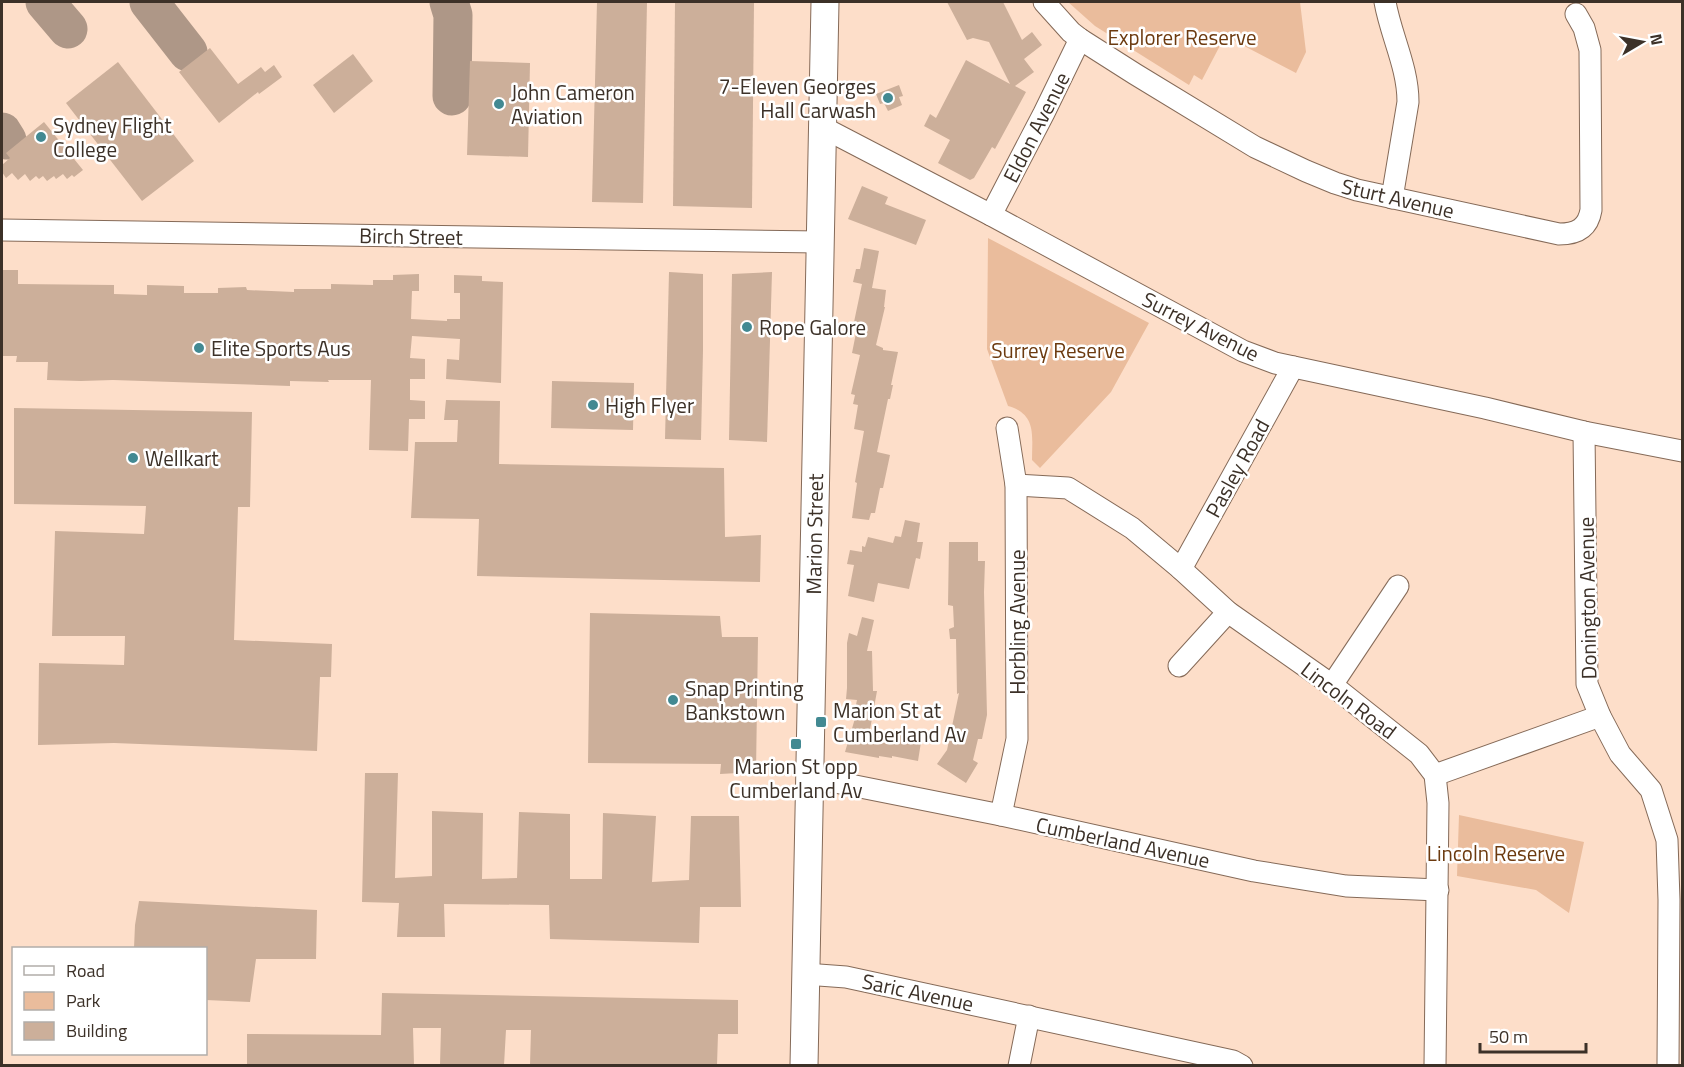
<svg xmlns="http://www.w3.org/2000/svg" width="1684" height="1067" font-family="'Titillium Web',sans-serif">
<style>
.green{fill:#eabc9c}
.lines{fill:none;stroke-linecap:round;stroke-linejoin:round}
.taxiway{stroke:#ae9787;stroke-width:39}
.building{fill:#ccaf9a}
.minor-casing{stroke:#856a58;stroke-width:23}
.major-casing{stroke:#856a58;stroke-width:29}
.minor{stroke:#fff;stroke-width:21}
.major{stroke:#fff;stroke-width:27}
.poi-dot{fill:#428992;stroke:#fff;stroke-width:2}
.labels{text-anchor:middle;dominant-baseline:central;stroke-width:5;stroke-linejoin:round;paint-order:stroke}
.park-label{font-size:21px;fill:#6c3a0f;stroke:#fff}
.poi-label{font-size:21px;fill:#3c3128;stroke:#fff;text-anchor:start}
.street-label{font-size:21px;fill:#3c3128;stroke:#fff}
</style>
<rect width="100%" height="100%" fill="#fddec9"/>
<g class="green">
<path d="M 1068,2 L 1300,2 L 1306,52 L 1296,73 L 1225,36 L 1202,80 L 1194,75 L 1189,85 L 1095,26 Z"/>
<path d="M 988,238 L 1149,323 L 1111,392 L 1040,468 L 1032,460 C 1032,436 1037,414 1008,406 L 987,349 Z"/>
<path d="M 1459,815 L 1584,842 L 1569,913 L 1536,890 L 1457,876 Z"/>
</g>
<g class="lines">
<g class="taxiway">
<path d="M 45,2 L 68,29"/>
<path d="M 149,2 L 188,52"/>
<path d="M 449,2 L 453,15 L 452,96"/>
<path d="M 2,132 L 7,140"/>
</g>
</g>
<g class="building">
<path d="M 597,2 L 647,2 L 643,203 L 592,202 Z"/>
<path d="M 675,2 L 754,2 L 752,208 L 673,206 Z"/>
<path d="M 947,2 L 1003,2 L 1022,40 L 1032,32 L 1042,45 L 1024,59 L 1034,72 L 1015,86 L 1026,92 L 995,149 L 992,147 L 974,178 L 970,180 L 938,163 L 950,140 L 924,126 L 930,114 L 936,118 L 966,60 L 1010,84 L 989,42 L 973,38 L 967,40 Z"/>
<path d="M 210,48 L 238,84 L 261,67 L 265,72 L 274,65 L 282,77 L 259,94 L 258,92 L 219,123 L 179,72 Z"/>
<path d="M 353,54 L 373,81 L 334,113 L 313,85 Z"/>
<path d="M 470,61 L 530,63 L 528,157 L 467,155 Z"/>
<path d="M 118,62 L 194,161 L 142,201 L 66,103 Z"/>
<path d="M 899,85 L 903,96 L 899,97 L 902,105 L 888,111 L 884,103 L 880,104 L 876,94 Z"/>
<path d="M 44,122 L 83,170 L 74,177 L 72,175 L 67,179 L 63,174 L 56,179 L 54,176 L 47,181 L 43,176 L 39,179 L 36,176 L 30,181 L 25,174 L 18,180 L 12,173 L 6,178 L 2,172 L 2,165 L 10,158 L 6,153 Z"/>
<path d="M 862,186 L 888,197 L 885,204 L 926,220 L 916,245 L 848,219 Z"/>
<path d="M 864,248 L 879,251 L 872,288 L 886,290 L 884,307 L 885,307 L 876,345 L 883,348 L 883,350 L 898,352 L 891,385 L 893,385 L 890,399 L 888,399 L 877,452 L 890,455 L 883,488 L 880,488 L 875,513 L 871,513 L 869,520 L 852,518 L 857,483 L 855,482 L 864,431 L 854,429 L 858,405 L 853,404 L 855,395 L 851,394 L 860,355 L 852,353 L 858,323 L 854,322 L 862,284 L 853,282 L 856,269 L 860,269 Z"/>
<path d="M 2,270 L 18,270 L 18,284 L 114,285 L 114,294 L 147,295 L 147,285 L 184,286 L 184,293 L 218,293 L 218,288 L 246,287 L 247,290 L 294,292 L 294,289 L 331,289 L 331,284 L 373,285 L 373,280 L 393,280 L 393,275 L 419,274 L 419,291 L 412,291 L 411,319 L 447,321 L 447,319 L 460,319 L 460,293 L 454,293 L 454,275 L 482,276 L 482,281 L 503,282 L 501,383 L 446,379 L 447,359 L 459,360 L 460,339 L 412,336 L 410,358 L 425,359 L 425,379 L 410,379 L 410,400 L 425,401 L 425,419 L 409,419 L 408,451 L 369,450 L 371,380 L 328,380 L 329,382 L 290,381 L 290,386 L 113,380 L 81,381 L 47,380 L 48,362 L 16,362 L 17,356 L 2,356 Z"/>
<path d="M 669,272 L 703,274 L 703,350 L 701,440 L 665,439 Z"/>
<path d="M 772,272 L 767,442 L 729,440 L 732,274 Z"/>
<path d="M 552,381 L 634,383 L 633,430 L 551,428 Z"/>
<path d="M 446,400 L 500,401 L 499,464 L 724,468 L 725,537 L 761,535 L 760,582 L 477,576 L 479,519 L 411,518 L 415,442 L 457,442 L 458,420 L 444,420 Z"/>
<path d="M 14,408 L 252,412 L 250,507 L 238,507 L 234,640 L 332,644 L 331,677 L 320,677 L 317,751 L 114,743 L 38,745 L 39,663 L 124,665 L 125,636 L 52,636 L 55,531 L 144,534 L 146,506 L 14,504 Z"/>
<path d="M 905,520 L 920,523 L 917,542 L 923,542 L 920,559 L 916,558 L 909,589 L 878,583 L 874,602 L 848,596 L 854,565 L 847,564 L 850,550 L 862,552 L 862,546 L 865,547 L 868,537 L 893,543 L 895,536 L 901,537 Z"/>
<path d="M 949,542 L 978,542 L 978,561 L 985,561 L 984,592 L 987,715 L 982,739 L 978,739 L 973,760 L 978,763 L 966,783 L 937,764 L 947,750 L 959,693 L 957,694 L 956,639 L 950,639 L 949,629 L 954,627 L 953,606 L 948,605 Z"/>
<path d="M 590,613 L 720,616 L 722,637 L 758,637 L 756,772 L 720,774 L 721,764 L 588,763 Z"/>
<path d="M 862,617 L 874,620 L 867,651 L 872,651 L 873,691 L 877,691 L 869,735 L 896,742 L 899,730 L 917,734 L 916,741 L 921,742 L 918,761 L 892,756 L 892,758 L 879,756 L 879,758 L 845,752 L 856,715 L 854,714 L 857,700 L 846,699 L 847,688 L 847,643 L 849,633 L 857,636 Z"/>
<path d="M 365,773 L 398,773 L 395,878 L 432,876 L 432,811 L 483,813 L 482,879 L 517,878 L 519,812 L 570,814 L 570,879 L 602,879 L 603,813 L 656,816 L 652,882 L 689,880 L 691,816 L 739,816 L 741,907 L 700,907 L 699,943 L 550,939 L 549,905 L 444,904 L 445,937 L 397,937 L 399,903 L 362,902 Z"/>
<path d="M 139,901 L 317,910 L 316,959 L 256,959 L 250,1002 L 206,1000 L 206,948 L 134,948 L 135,925 Z"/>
<path d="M 382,993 L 738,1000 L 738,1034 L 718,1034 L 717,1065 L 530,1065 L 531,1030 L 506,1030 L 504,1065 L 440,1065 L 441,1028 L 413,1028 L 414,1065 L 247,1065 L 247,1034 L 381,1035 Z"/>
</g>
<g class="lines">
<g class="minor-casing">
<g id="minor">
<path d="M 1044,2 L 1071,32 L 1080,39 L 1135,74 L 1255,147 L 1306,171 L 1335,183 L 1357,190 L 1559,234 C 1577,234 1588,228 1591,210 L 1590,50 L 1584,28 L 1576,14"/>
<path d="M 1385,2 C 1391,36 1408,67 1408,102 L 1392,198"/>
<path d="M 822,127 L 991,215 L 1243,351 L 1275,363 L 1485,408 L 1584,432 L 1682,451"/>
<path d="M 991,215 L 1044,113 L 1080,39"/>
<path d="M 2,230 L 820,242"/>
<path d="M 1584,432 L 1587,684 L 1600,716 L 1620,754 L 1651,790 L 1667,840 L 1669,900 L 1668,1066"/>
<path d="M 1016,485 L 1068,488 L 1132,528 L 1181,569 L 1228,612 L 1332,685 L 1419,754 L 1435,775 L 1438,803 L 1435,1066"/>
<path d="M 1181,569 L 1293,367"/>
<path d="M 1179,666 L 1228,612"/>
<path d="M 1332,685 L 1398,586"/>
<path d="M 1435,775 L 1600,716"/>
<path d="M 810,777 L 1001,815 L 1254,871 L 1346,886 L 1438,890"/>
<path d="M 1001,815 L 1017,739 L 1016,485 L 1007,428"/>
<path d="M 805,974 L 846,977 L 1233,1061 L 1242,1066"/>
<path d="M 1019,1066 L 1029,1016"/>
</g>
</g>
<g class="major-casing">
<path id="major" d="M 804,1066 L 825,2"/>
</g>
<use href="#minor" class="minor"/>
<use href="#major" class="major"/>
</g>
<g class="poi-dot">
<circle cx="888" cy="98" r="6"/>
<circle cx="499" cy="104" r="6"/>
<circle cx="41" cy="137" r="6"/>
<circle cx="747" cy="327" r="6"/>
<circle cx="199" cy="348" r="6"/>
<circle cx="593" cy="405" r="6"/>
<circle cx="133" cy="458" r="6"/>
<circle cx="673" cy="700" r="6"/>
<rect x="815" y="716" width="12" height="12" rx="3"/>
<rect x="790" y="738" width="12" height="12" rx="3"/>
</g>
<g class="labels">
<g class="park-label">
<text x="1182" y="37">Explorer Reserve</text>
<text x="1058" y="350">Surrey Reserve</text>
<text x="1496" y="853">Lincoln Reserve</text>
</g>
<g class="poi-label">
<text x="876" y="86" text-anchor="end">7-Eleven Georges<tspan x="876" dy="24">Hall Carwash</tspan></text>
<text x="511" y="92">John Cameron<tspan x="511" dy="24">Aviation</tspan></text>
<text x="53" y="125">Sydney Flight<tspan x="53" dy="24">College</tspan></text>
<text x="759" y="327">Rope Galore</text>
<text x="211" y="348">Elite Sports Aus</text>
<text x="605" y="405">High Flyer</text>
<text x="145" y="458">Wellkart</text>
<text x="685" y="688">Snap Printing<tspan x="685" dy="24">Bankstown</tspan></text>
<text x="833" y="710">Marion St at<tspan x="833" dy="24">Cumberland Av</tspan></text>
<text x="796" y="766" text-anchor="middle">Marion St opp<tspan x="796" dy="24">Cumberland Av</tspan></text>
</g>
<g class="street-label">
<text transform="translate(1036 127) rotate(-63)">Eldon Avenue</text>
<text transform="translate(1398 198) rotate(13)">Sturt Avenue</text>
<text transform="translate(411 236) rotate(1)">Birch Street</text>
<text transform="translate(1201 326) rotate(27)">Surrey Avenue</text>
<text transform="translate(1237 468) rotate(-61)">Pasley Road</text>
<text transform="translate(814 534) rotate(-89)">Marion Street</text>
<text transform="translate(1587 598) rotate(-91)">Donington Avenue</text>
<text transform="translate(1017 622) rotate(-90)">Horbling Avenue</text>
<text transform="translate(1349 700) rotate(37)">Lincoln Road</text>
<text transform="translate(1123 842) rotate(12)">Cumberland Avenue</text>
<text transform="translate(918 992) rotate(12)">Saric Avenue</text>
</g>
</g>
<rect width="1684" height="1067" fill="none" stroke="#3c3128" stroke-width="6"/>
<rect x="12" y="947" width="195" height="108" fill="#ffffff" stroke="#b1ada9" stroke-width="1.5"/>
<rect x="24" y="966" width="30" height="9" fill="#ffffff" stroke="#b1ada9" stroke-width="1.5"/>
<text x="66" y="977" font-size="18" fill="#3c3128">Road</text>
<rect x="24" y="992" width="30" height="18" fill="#eabc9c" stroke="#b1ada9" stroke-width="1.5"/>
<text x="66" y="1007" font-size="18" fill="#3c3128">Park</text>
<rect x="24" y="1022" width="30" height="18" fill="#ccaf9a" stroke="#b1ada9" stroke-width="1.5"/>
<text x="66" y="1037" font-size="18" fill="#3c3128">Building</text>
<g transform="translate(1642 42) rotate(80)" stroke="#ffffff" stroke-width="4.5" paint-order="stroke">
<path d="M0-4.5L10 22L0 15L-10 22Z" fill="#3c3128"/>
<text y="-9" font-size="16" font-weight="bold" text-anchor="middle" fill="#3c3128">N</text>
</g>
<path d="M1480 1043v9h106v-9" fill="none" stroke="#3c3128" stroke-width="3"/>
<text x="1489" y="1043" font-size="18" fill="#3c3128" stroke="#ffffff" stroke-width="4.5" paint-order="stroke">50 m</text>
</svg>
